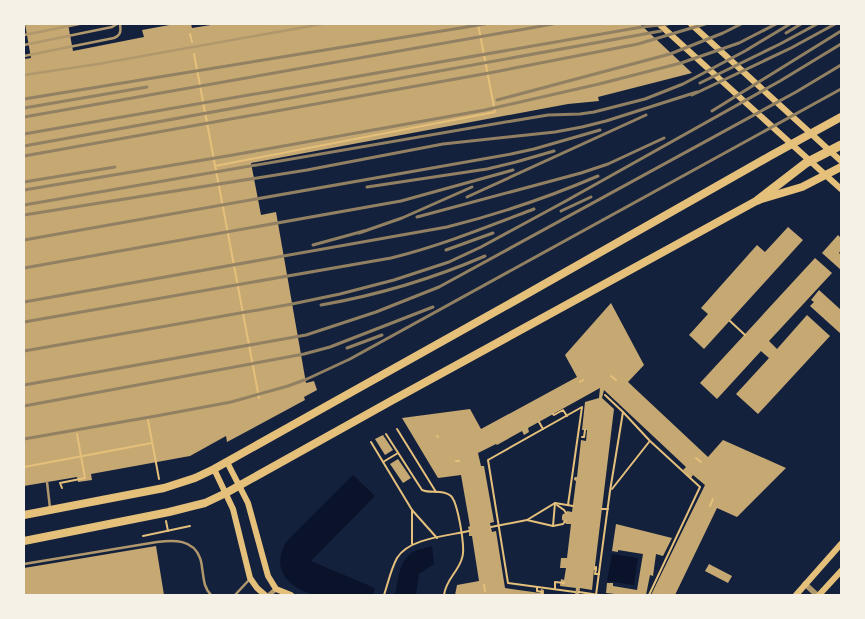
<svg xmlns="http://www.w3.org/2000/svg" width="865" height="619" font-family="'Archivo Narrow',sans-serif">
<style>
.water{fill:#0b132b}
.building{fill:#c6a872}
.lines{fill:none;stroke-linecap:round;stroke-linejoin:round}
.path{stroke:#e5c07b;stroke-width:2}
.service{stroke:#b1986c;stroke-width:2.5}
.minor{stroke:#b1986c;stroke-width:4.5}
.tertiary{stroke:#b1986c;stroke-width:5.5}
.secondary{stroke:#e5c07b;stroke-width:6}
.primary{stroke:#e5c07b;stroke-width:8}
.motorway{stroke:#e5c07b;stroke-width:9}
.rail{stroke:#918062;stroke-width:3}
</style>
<rect width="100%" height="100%" fill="#14213d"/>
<g class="water">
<path d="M 353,475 L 375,496 L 311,561 L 375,588 L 373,595 C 360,595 347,595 333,595 C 327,595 319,596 314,595 C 287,587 271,569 286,542 Z"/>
<path d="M 432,546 L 434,564 L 419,574 L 416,595 L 395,595 C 398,581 399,560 413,552 C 419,549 426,548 432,546 Z"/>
<path d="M 612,554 L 638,558 L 634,585 L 607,581 Z"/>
</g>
<g class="building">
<path d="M 25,24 L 68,24 L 73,51 L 144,37 L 142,30 L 175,24 L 191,24 L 192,28 L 217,24 L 640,24 L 692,73 L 598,97 L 599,101 L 568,104 L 251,163 L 261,215 L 276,212 L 306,383 L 314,381 L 317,390 L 304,397 L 305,400 L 227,442 L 226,436 L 190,456 L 91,474 L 92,480 L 78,482 L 77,477 L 24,486 L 24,59 L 31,58 Z"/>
<path d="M 788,227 L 803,240 L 704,349 L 689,335 L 708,314 L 701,308 L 757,245 L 765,252 Z"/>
<path d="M 838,235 L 840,237 L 841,235 L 841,250 L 839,253 L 841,255 L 841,270 L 822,253 Z"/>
<path d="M 815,258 L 832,273 L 769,341 L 777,349 L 807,315 L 830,336 L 758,414 L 736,394 L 769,358 L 761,351 L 717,399 L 700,383 Z"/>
<path d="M 819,290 L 841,310 L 841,334 L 810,306 L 814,302 L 811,300 Z"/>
<path d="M 611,303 L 644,365 L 628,382 L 708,457 L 723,440 L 786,468 L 737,517 L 717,508 L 675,595 L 651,595 L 705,485 L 693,475 L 691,478 L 683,470 L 686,467 L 604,390 L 602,398 L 614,409 L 595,566 L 597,566 L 597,571 L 594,570 L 592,590 L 580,588 L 579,595 L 575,595 L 576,588 L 560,586 L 561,579 L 564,580 L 566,568 L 560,568 L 561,558 L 567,558 L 571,524 L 566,524 L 564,521 L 562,520 L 562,516 L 563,514 L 566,513 L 567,511 L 572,512 L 576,481 L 574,480 L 574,478 L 575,477 L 577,477 L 581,440 L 586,441 L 587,430 L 582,430 L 585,402 L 599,398 L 600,388 L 528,428 L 529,432 L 524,435 L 522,431 L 497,445 L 496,444 L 478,453 L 481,466 L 484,466 L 494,522 L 490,523 L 492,532 L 496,531 L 505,588 L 540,593 L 541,589 L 544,590 L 544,594 L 548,594 L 548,595 L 455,595 L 457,585 L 479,581 L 472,536 L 469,536 L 469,531 L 468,527 L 470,526 L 461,475 L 438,478 L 402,418 L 470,409 L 481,429 L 577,377 L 565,355 Z"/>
<path d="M 383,435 L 393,450 L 385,455 L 375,439 Z"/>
<path d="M 398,459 L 411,478 L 403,483 L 390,464 Z"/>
<path d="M 616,524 L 672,538 L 663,556 L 656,554 L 653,576 L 650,575 L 646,595 L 624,595 L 606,593 L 607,583 L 613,583 L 613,586 L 637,590 L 643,554 L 618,550 L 618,552 L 612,551 Z"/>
<path d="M 156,546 L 164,595 L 24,595 L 24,568 Z"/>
<path d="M 709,564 L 732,576 L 728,583 L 705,571 Z"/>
</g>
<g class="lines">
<g class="path">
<path d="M 190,34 L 192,42"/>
<path d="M 194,54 L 259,398"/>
<path d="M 215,166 L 495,112 L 478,24"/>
<path d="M 730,321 L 745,335"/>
<path d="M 611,376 L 616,380"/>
<path d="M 580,382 L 583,380"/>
<path d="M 605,395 L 623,412"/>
<path d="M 553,414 L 554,415 L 563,410 L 567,416"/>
<path d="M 148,420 L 159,479"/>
<path d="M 539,422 L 543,429"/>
<path d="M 397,429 L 436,492"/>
<path d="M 386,434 L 422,490 C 431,494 443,489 451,496 C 458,503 464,543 463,553 C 463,556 462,558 461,561 C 456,574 446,580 444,595"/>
<path d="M 437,436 L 438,437"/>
<path d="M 582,437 L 584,437 L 585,430"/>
<path d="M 371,442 L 412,510 L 437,538"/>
<path d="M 696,458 L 701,462"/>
<path d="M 456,461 L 459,461"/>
<path d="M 383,462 L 398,453"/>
<path d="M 24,467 L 152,443"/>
<path d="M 62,488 L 60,483 L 85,478 L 77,434"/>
<path d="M 612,489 L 649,442"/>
<path d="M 557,505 L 564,510 L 566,513"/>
<path d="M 568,505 L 582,407 L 488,460 L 508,583 L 575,592"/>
<path d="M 710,506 L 713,499"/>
<path d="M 602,509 L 608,509"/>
<path d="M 412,510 L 412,544"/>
<path d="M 527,520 L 553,526 L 563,524 L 565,521"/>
<path d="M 166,521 L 168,531"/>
<path d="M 553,526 L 555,503"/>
<path d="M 491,527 L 527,520 L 555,503 L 573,506"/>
<path d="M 143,536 L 190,526"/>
<path d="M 595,568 L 596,568 L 595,574 L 599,574"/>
<path d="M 484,585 L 485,591"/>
<path d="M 537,587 L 537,591 L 542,592 L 542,593"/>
<path d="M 555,589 L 555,582 L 564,583"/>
<path d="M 579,592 L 599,595"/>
<path d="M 384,595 C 388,583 391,569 397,558 C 409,538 447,536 469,531"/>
<path d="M 596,595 L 610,491 L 623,412 L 650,441 L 700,487 L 649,595"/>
</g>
<g class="service">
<path d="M 24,24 L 27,24"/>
<path d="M 24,35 L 79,24"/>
<path d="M 24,45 L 112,27 L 117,24"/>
<path d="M 24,56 L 114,38 C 121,35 121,31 120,24"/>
<path d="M 24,75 L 98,64 L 322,24"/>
<path d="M 47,482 L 50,508"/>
<path d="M 24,564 L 157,542 C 174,540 193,539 200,558 C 202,563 202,569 203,574 C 204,582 205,589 211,595"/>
<path d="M 235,595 L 249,580"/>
</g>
<path class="minor" d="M 269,595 L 276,589"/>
<path class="tertiary" d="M 805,584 L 817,595"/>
<g class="secondary">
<path d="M 659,24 L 841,189"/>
<path d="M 691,24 L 841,161"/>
<path d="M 227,462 L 248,503 L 268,576 L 276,589 L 291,595"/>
<path d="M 214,469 L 233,509 L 250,578 L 257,588 L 265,595"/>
<path d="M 796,595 L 841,544"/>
<path d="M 819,595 L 841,571"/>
</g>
<g class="primary">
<path d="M 24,515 L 164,488 L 195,478 L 214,469 L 518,299 L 770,156 L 841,117"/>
<path d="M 24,541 L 169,512 L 205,503 L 226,493 L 391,401 L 758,200 L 802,187 L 841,167"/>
</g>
<path class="motorway" d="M 758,200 L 806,163 L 841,145"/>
<g class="rail">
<path d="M 786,33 L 801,24"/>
<path d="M 700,83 L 780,44 L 817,24"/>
<path d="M 692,95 L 791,48 L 835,24"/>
<path d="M 24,99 L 485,24"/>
<path d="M 497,100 L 670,54 L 723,33 L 741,24"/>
<path d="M 24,108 L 147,87"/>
<path d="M 712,111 L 841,31"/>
<path d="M 24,117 L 553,24"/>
<path d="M 24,134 L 642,27 L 668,24"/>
<path d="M 24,146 L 661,31"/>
<path d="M 24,156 L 489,73 L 638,44 L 705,24"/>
<path d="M 24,182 L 115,167"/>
<path d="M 367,187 L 487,169 L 516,162 L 554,151"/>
<path d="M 24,190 L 233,155 L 485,110 L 599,84 L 681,63 L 739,43 L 776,24"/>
<path d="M 467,197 L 646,115"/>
<path d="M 24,205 L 512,121 L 548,115 L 580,114 L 594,112 L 645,99 L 683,84 L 745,51 L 790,24"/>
<path d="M 561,211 L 591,197"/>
<path d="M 24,215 L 307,170 L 443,144 L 555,132 L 582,127 L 606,121 L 697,92"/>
<path d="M 417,217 L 581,173 L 608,164 L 664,138"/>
<path d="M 359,233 L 402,218 L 472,187"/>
<path d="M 24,240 L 511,154 L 534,149 L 600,130"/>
<path d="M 313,245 L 364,231"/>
<path d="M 446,250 L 493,233"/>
<path d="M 24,268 L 401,201 L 513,170"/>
<path d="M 24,302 L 447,227 C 499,214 549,197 598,176"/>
<path d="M 321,305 C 378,295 432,279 485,256"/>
<path d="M 24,322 L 391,258 C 440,246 487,227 534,209"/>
<path d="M 347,348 L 382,335"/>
<path d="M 24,351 L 292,304 L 340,294 L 394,280 L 449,262 L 481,247 L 564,202 L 780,81 L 841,44"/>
<path d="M 24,385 L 306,335 L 376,312 L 439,287 L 796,92 L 841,65"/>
<path d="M 24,406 L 304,354 L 330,347 L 433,307"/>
<path d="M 24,439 L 156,416 L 231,402 L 288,386 L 307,379 L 350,359 L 841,89"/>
</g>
</g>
<rect width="865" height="619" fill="none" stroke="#f6f1e7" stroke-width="50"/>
</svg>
